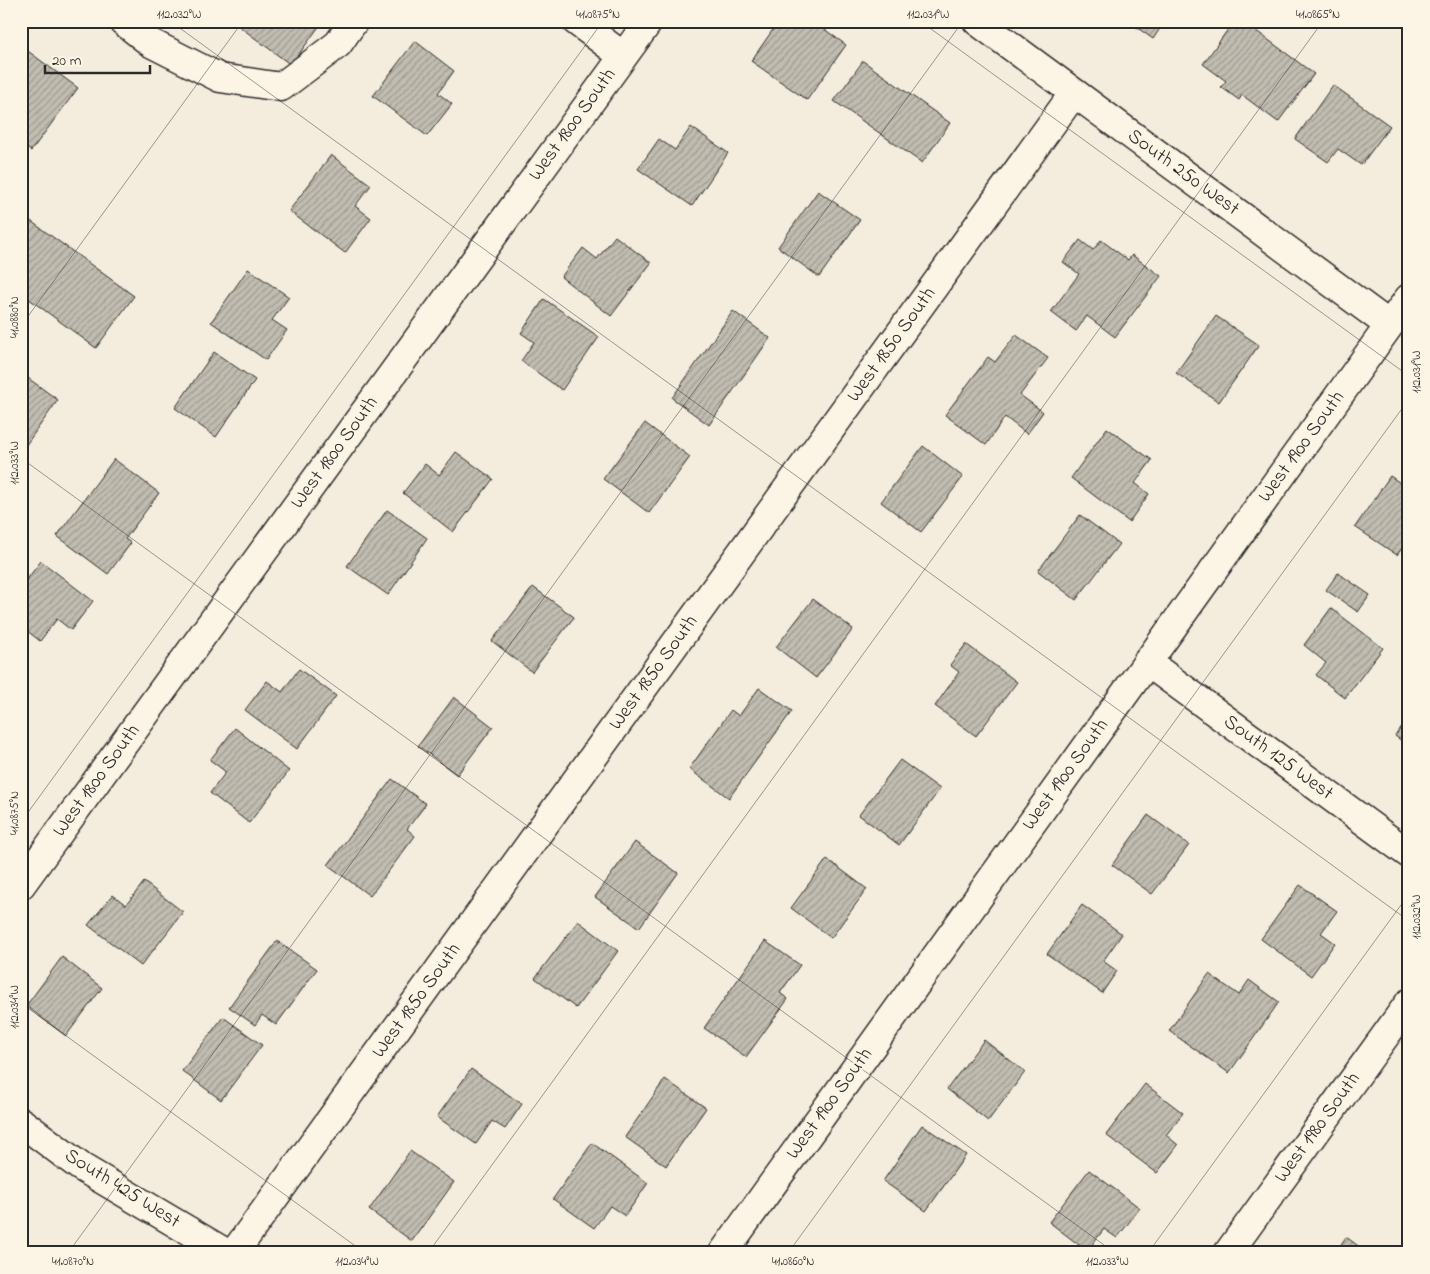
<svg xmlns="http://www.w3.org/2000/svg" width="1430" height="1274" font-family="'Indie Flower',sans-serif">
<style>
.building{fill:url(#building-hatch);stroke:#2b2b2b}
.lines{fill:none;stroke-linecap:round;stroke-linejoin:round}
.minor-casing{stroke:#2b2b2b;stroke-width:31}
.minor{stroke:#fcf5e5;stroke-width:28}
.ticks{fill:none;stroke:#2b2b2b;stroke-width:1;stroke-opacity:0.45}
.labels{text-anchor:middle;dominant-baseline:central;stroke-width:4;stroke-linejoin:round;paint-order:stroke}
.street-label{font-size:20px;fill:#2b2b2b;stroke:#fcf5e5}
.neatline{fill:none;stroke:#2b2b2b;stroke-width:2}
.ticks-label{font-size:12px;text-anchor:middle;fill:#2b2b2b}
</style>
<defs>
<pattern id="building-hatch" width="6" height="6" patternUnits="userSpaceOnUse" patternTransform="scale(1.25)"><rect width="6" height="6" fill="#c2bdb1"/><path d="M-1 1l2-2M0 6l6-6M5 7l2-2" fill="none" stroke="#9e9a90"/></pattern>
</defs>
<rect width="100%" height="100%" fill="#f4edde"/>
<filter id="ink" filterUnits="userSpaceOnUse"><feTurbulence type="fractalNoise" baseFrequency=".02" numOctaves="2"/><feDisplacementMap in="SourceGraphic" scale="10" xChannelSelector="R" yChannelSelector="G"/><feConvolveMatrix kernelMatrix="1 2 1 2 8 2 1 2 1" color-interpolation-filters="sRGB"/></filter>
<g filter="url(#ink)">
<g class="building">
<path d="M 232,21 L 323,21 L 291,65 Z"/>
<path d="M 779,21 L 813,21 L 846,45 L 807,100 L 751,61 Z"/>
<path d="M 1128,21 L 1165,21 L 1153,39 Z"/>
<path d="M 1234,21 L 1243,21 L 1314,74 L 1278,122 L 1242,95 L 1239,100 L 1221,87 L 1226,81 L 1203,64 Z"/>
<path d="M 415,41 L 454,71 L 438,93 L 452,104 L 427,136 L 373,96 Z"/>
<path d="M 21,46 L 78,88 L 31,151 L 21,144 Z"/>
<path d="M 863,61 L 950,123 L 922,163 L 834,101 Z"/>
<path d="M 1333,85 L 1390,126 L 1361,165 L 1338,149 L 1328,162 L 1295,139 Z"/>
<path d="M 691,127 L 728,153 L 692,206 L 638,169 L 659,139 L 675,150 Z"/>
<path d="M 331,155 L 371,185 L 355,206 L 371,218 L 345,253 L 289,211 Z"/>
<path d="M 818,191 L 860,220 L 819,277 L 778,247 Z"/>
<path d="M 21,214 L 134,296 L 96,348 L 21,293 Z"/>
<path d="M 615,236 L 651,263 L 611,316 L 561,277 L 583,248 L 597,259 Z"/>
<path d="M 1080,240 L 1093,250 L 1101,240 L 1128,260 L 1132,255 L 1161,276 L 1115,337 L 1087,316 L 1076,331 L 1051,312 L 1079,274 L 1063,262 Z"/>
<path d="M 248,269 L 289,297 L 272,320 L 287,330 L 266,360 L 211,322 Z"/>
<path d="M 544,299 L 599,337 L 562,390 L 521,361 L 534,342 L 521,333 Z"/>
<path d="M 733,311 L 770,338 L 709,425 L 672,398 Z"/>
<path d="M 1216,316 L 1259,345 L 1219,402 L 1176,373 Z"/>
<path d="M 1016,335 L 1048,358 L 1020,395 L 1043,412 L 1027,434 L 1005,417 L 986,445 L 945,415 L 988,357 L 995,362 Z"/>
<path d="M 214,352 L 255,380 L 216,437 L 175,408 Z"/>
<path d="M 21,373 L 58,400 L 23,449 L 21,448 Z"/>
<path d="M 645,423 L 690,457 L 649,513 L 603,479 Z"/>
<path d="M 1107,428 L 1152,460 L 1135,483 L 1149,494 L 1129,522 L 1071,478 Z"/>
<path d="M 923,446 L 963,477 L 921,532 L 881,502 Z"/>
<path d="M 456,452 L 493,479 L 453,532 L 403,493 L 425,464 L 439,475 Z"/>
<path d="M 114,459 L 159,493 L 125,539 L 131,543 L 108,574 L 57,536 Z"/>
<path d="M 1409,465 L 1409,482 L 1401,477 Z"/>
<path d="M 1390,476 L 1409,489 L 1409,539 L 1397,555 L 1355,527 Z"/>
<path d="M 387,510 L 427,538 L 388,595 L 347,566 Z"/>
<path d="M 1080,515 L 1119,544 L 1076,600 L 1038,571 Z"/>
<path d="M 41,561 L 93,601 L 71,630 L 57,619 L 40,641 L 21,626 L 21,587 Z"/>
<path d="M 1338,573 L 1370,595 L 1358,612 L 1326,590 Z"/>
<path d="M 533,587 L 574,617 L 532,672 L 492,641 Z"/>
<path d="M 813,599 L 853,629 L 816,678 L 776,647 Z"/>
<path d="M 1331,608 L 1383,648 L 1345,698 L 1316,675 L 1326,663 L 1304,645 Z"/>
<path d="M 966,644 L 1017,682 L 976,736 L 935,706 L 959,672 L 950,665 Z"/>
<path d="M 299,669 L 336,696 L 297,749 L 245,710 L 267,681 L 282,692 Z"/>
<path d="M 759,688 L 792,711 L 729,798 L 689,769 L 731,710 L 739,716 Z"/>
<path d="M 454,697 L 493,727 L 457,775 L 418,746 Z"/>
<path d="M 1409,717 L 1409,746 L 1395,736 Z"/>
<path d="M 235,728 L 289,771 L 249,823 L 210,793 L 226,772 L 210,760 Z"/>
<path d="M 900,760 L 940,789 L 899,845 L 859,815 Z"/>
<path d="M 392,779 L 426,804 L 407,829 L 415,836 L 370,896 L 328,865 Z"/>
<path d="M 1148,815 L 1189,845 L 1152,894 L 1112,865 Z"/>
<path d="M 635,842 L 678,873 L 639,928 L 595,897 Z"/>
<path d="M 827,859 L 867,889 L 831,938 L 791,908 Z"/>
<path d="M 144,882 L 183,912 L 141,966 L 88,925 L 113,895 L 126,905 Z"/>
<path d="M 1300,885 L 1337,911 L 1321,933 L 1335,943 L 1311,976 L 1261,939 Z"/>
<path d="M 1082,905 L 1122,934 L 1103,961 L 1117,971 L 1102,993 L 1047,954 Z"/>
<path d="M 578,921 L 618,951 L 576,1008 L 535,978 Z"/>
<path d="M 277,941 L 317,969 L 276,1025 L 262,1015 L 255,1025 L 229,1007 Z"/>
<path d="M 765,941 L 800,965 L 780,993 L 788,999 L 746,1057 L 704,1028 Z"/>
<path d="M 62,957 L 102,988 L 66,1036 L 26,1006 Z"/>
<path d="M 1209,974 L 1239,995 L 1249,980 L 1279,1002 L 1229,1073 L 1169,1031 Z"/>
<path d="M 223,1017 L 262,1045 L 221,1100 L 182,1071 Z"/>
<path d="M 984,1040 L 1025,1072 L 988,1121 L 947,1089 Z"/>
<path d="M 471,1069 L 522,1104 L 505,1129 L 492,1121 L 476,1144 L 437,1117 Z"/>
<path d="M 665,1079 L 706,1108 L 666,1166 L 625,1137 Z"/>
<path d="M 1145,1084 L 1183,1113 L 1166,1135 L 1178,1145 L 1157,1173 L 1106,1135 Z"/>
<path d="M 922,1125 L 966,1155 L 926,1211 L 883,1181 Z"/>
<path d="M 592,1143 L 648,1183 L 625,1216 L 610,1206 L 594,1228 L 553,1199 Z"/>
<path d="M 410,1151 L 454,1182 L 412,1241 L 369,1210 Z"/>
<path d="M 1089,1170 L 1140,1208 L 1117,1238 L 1104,1229 L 1087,1251 L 1049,1222 Z"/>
<path d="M 1346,1237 L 1368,1253 L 1335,1253 Z"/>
</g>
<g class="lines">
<g class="minor-casing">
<g id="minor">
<path d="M 123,21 L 151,43 L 220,78 L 281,87 L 338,44 L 354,21"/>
<path d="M 576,21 L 623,56"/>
<path d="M 977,21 L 1389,325"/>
<path d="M 1147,662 L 1409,854"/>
<path d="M 21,885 L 649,21"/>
<path d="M 21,1122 L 81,1167 L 226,1253"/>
<path d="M 234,1253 L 1074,93"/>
<path d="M 723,1253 L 1409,298"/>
<path d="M 1228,1253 L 1409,1003"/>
</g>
</g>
<use href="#minor" class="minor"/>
</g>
</g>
<path class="ticks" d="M 170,21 L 1409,921M 920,21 L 1409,376M 21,326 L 243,21M 21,458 L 1115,1253M 21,822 L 603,21M 21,1003 L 365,1253M 68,1253 L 963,21M 428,1253 L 1323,21M 788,1253 L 1409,399M 1148,1253 L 1409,894"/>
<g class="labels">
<g class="street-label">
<text transform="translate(573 125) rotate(-54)">West 1800 South</text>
<text transform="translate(1183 173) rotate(36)">South 250 West</text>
<text transform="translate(892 345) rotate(-54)">West 1850 South</text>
<text transform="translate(1302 447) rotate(-54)">West 1900 South</text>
<text transform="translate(335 453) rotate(-54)">West 1800 South</text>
<text transform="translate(654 673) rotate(-54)">West 1850 South</text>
<text transform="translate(1278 758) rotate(36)">South 125 West</text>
<text transform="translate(1066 775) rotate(-54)">West 1900 South</text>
<text transform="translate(97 781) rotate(-54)">West 1800 South</text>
<text transform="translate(417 1001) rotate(-54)">West 1850 South</text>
<text transform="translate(830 1104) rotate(-54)">West 1900 South</text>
<text transform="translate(1318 1128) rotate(-54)">West 1980 South</text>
<text transform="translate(122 1189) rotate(32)">South 425 West</text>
</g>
</g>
<rect width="1430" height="1274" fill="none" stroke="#fcf5e5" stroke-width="55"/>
<path d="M45 65v8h105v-8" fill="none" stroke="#2b2b2b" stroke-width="2.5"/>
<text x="52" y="65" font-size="15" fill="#2b2b2b" stroke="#fcf5e5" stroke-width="4" paint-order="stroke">20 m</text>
<rect x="28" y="28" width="1374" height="1218" class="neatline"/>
<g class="ticks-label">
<text x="179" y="18">112.032°W</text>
<text x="598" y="18">41.0875°N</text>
<text x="928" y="18">112.031°W</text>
<text x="1318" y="18">41.0865°N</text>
<text transform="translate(14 317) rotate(-90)" y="4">41.0880°N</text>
<text transform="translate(1416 372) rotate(-90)" y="4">112.031°W</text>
<text transform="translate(14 463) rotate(-90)" y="4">112.033°W</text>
<text transform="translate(14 813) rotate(-90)" y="4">41.0875°N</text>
<text transform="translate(1416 917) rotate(-90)" y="4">112.032°W</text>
<text transform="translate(14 1007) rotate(-90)" y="4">112.034°W</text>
<text x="73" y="1265">41.0870°N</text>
<text x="357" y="1265">112.034°W</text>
<text x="793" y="1265">41.0860°N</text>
<text x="1107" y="1265">112.033°W</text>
</g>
</svg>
